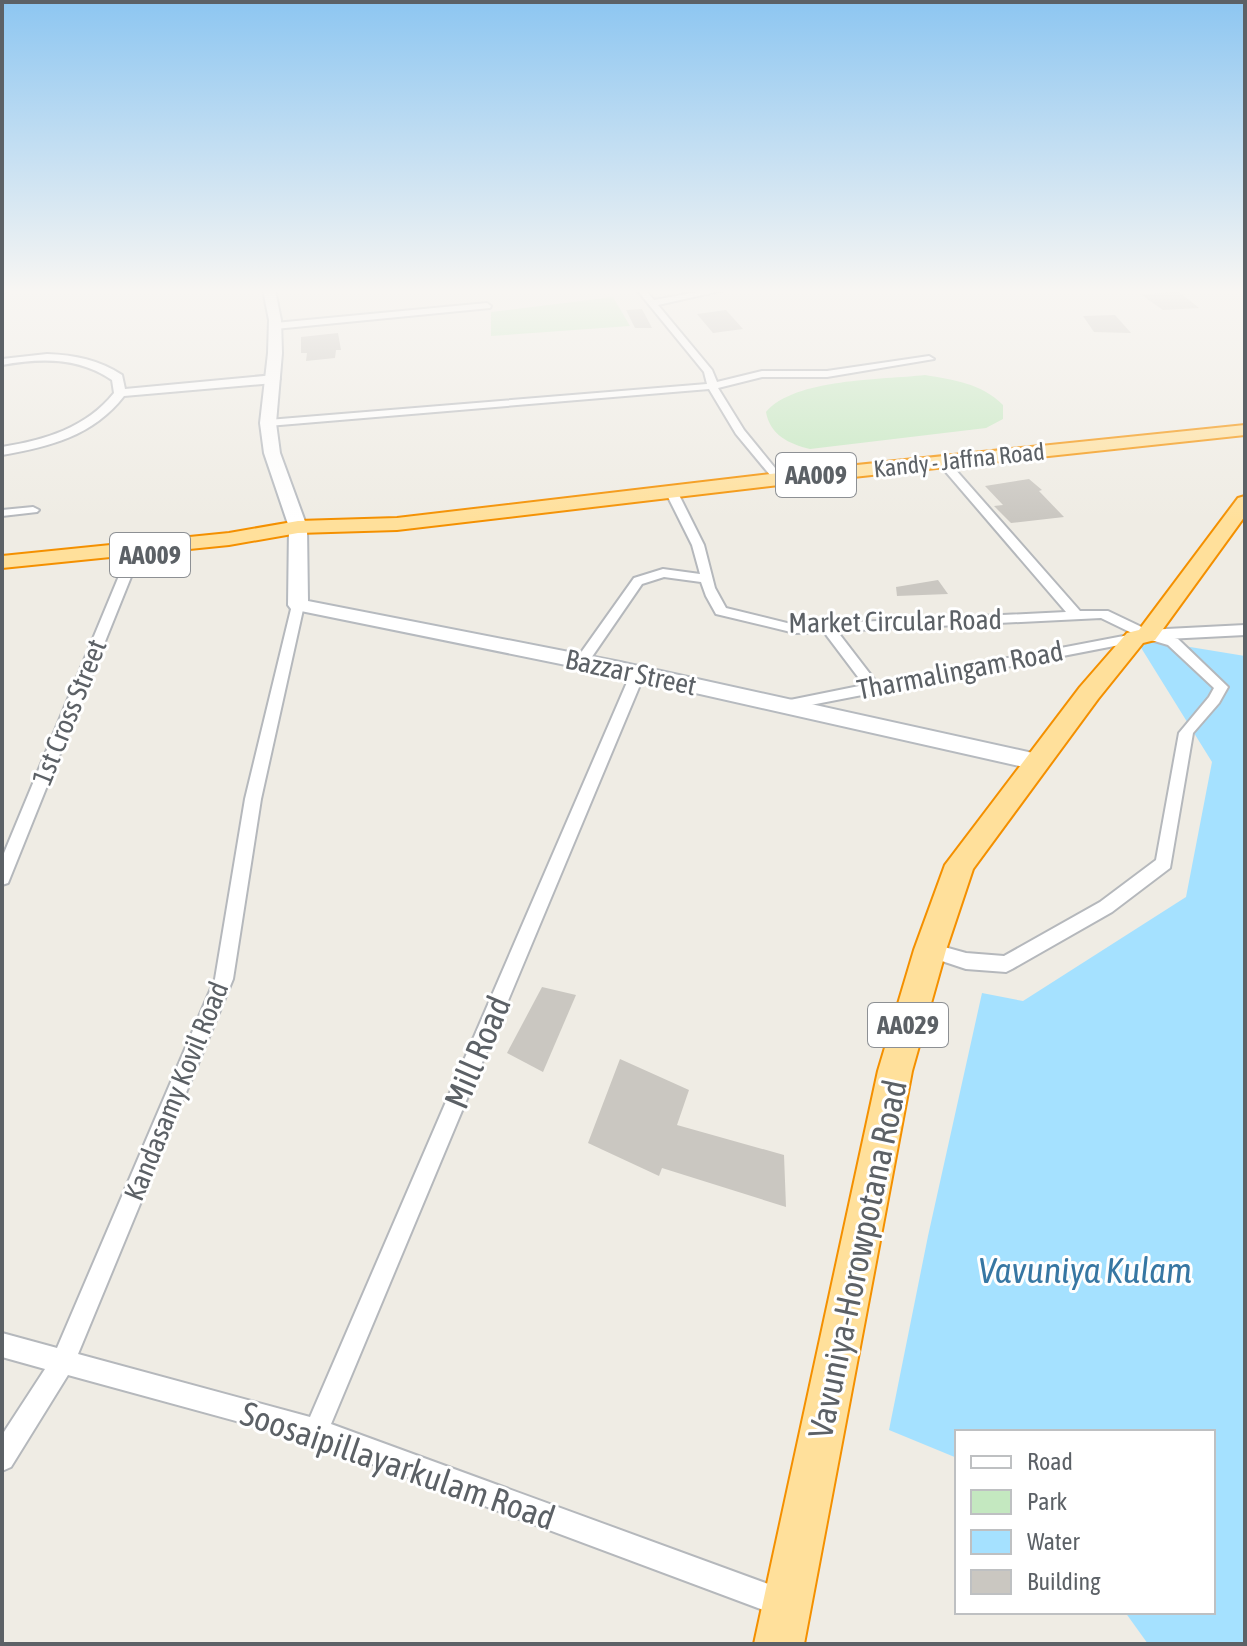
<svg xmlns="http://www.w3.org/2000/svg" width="1247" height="1646" font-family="'Asap Condensed',sans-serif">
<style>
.green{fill:#c4e8c0}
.water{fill:#a5e1ff}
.building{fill:#cac7c1}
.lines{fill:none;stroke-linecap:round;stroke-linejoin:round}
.minor-casing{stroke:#b5b8bc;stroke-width:4}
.tertiary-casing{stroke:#b5b8bc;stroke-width:4}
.secondary-casing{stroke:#b6babf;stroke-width:4}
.trunk-casing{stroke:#f49000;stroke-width:4}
.minor{fill:#fff;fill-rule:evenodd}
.tertiary{fill:#fff;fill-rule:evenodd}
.secondary{fill:#fff;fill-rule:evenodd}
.trunk{fill:#ffe09b;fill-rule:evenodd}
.labels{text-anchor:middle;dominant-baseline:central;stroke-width:6;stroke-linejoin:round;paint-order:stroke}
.far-street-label{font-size:24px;fill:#5c6166;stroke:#fff}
.shield{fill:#fff;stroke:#8d9094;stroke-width:2}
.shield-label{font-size:26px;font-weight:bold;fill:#5c6166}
.street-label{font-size:28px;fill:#5c6166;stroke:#fff}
.near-street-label{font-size:34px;fill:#5c6166;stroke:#fff}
.near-water-label{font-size:36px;font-style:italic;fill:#3777a3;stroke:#fff}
</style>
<rect width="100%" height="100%" fill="#efece4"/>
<g class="green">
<path d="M 613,297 L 630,326 L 491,336 L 491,312 Z"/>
<path d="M 925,375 C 954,380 981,383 1003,405 L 1003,419 L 986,428 L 810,449 C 789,444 770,435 766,412 C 795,378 882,380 925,375 Z"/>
</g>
<path class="water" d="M 1135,638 L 1245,656 L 1245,1644 L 1148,1644 L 1125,1612 L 1213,1612 L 1213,1432 L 957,1432 L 957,1458 L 889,1430 L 928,1236 L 982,993 L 1023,1001 L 1186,897 L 1212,762 Z"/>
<g class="building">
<path d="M 1179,292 L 1199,308 L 1163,310 L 1140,294 Z"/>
<path d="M 642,309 L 652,328 L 635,328 L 626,310 Z"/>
<path d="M 726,310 L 743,329 L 713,333 L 697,314 Z"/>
<path d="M 1115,315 L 1131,333 L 1094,332 L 1083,316 Z"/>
<path d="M 338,333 L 341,350 L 336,350 L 335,358 L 306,361 L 307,353 L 301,353 L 301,337 Z"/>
<path d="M 1029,479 L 1042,490 L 1039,491 L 1064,517 L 1011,523 L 994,506 L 1003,505 L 985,486 Z"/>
<path d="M 938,580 L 948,594 L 897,596 L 896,587 Z"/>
<path d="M 542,987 L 576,995 L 543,1072 L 507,1053 Z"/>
<path d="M 620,1059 L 689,1090 L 677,1125 L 784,1155 L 786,1207 L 662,1168 L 659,1176 L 588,1143 Z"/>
</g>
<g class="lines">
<g class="minor-casing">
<g id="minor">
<path d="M 637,290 L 645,290 L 654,300 L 709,290 L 724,290 L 658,305 L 712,370 L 717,382 L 762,371 L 827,371 L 929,356 L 934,359 L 827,377 L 762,377 L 718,388 L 744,430 L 784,479 L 779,482 L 775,481 L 736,434 L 709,389 L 268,426 L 263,423 L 268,420 L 707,384 L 704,372 Z"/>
<path d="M 487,303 L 491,306 L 490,308 L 275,329 L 271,326 L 275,323 Z"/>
<path d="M 943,459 L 947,460 L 1080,611 L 1108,611 L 1152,632 L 1178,639 L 1228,687 L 1219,703 L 1193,733 L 1170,868 L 1112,912 L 1012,969 L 1006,972 L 966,969 L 924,955 L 921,950 L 924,945 L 930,943 L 966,953 L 1004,956 L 1100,902 L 1156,860 L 1179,733 L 1209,697 L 1214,688 L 1168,645 L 1141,637 L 1135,642 L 785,710 L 778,705 L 780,702 L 864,685 L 824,632 L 795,633 L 716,614 L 706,596 L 701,582 L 664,577 L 642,584 L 587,664 L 577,664 L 575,661 L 634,578 L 663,569 L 700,574 L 692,545 L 666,493 L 672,490 L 678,493 L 704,545 L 715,588 L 726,608 L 795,625 L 1066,612 L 939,464 L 938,462 ZM 1101,618 L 1134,634 L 877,683 L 837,631 Z"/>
<path d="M 33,507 L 39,510 L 37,512 L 2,516 L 2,510 Z"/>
<path d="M 137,543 L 143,547 L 10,878 L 8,883 L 2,885 L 2,858 L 131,547 Z"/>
<path d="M 298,601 L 304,605 L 261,799 L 233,979 L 78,1354 L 310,1417 L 631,673 L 633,670 L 643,670 L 645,673 L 331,1424 L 782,1589 L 792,1593 L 796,1603 L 792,1613 L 782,1617 L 316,1443 L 68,1375 L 11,1467 L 2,1471 L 2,1435 L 45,1369 L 2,1357 L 2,1333 L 57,1348 L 215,979 L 245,799 L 292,605 Z"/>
</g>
</g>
<g class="tertiary-casing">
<g id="tertiary">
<path d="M 2,290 L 9,290 L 2,294 Z"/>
<path d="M 47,354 C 75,355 99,360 122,375 L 125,389 L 274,375 L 280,379 L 274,383 L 124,396 C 93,436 49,447 2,455 L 2,447 C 45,440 86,428 114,393 L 112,380 C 78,357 41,358 2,365 L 2,359 Z"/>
<path d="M 1245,625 L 1245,635 L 1147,640 L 1139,635 L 1147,630 Z"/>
</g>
</g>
<g class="secondary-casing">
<path id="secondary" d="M 263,290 L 275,290 L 281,320 L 282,353 L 276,423 L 280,453 L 307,527 L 308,601 L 620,662 L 1037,754 L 1045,756 L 1048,762 L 1045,768 L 1037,770 L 620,676 L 291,609 L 288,605 L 289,527 L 264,453 L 260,423 L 268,353 L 269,320 Z"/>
</g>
<g class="trunk-casing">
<g id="trunk">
<path d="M 1245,425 L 1245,435 L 779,485 L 397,530 L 298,533 L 229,545 L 2,568 L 2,556 L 229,533 L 298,521 L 397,518 L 779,473 Z"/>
<path d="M 1245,496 L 1245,516 L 1155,640 L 1143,643 L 1098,699 L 973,869 L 946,950 L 912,1071 L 804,1644 L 754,1644 L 878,1071 L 914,950 L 945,865 L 1080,687 L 1127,633 L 1139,630 L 1238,498 Z"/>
</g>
</g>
<use href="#minor" class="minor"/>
<use href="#tertiary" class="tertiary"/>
<use href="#secondary" class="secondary"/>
<use href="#trunk" class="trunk"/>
</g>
<linearGradient id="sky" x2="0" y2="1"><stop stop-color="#8dc6f1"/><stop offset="0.56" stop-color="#f8f6f3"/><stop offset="1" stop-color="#f8f6f3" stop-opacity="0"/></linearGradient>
<rect width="1247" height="520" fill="url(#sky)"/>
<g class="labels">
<g class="far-street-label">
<text transform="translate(959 460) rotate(-6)">Kandy - Jaffna Road</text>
</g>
<g class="shield">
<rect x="776" y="453" width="80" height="44" rx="6"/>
<rect x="110" y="533" width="80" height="44" rx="6"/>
<rect x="868" y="1003" width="80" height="44" rx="6"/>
</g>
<g class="shield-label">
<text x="816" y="475">AA009</text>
<text x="150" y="555">AA009</text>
<text x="908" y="1025">AA029</text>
</g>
<g class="street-label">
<text transform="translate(895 621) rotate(-1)">Market Circular Road</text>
<text transform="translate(960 670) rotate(-11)">Tharmalingam Road</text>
<text transform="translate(631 672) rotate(12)">Bazzar Street</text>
<text transform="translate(69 712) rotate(-68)">1st Cross Street</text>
<text transform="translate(176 1091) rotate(-68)">Kandasamy Kovil Road</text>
</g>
<g class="near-street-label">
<text transform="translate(477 1052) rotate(-67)">Mill Road</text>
<text transform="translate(857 1259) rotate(-78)">Vavuniya-Horowpotana Road</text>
<text transform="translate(398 1465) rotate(19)">Soosaipillayarkulam Road</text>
</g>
<g class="near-water-label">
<text x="1085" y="1270">Vavuniya Kulam</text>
</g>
</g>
<rect width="1247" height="1646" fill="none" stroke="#5c6166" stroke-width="8"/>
<rect x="955" y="1430" width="260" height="184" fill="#ffffff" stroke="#bec0c2" stroke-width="2"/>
<rect x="971" y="1456" width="40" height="12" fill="#ffffff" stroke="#bec0c2" stroke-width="2"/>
<text x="1027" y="1470" font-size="24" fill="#5c6166">Road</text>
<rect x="971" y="1490" width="40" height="24" fill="#c4e8c0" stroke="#bec0c2" stroke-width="2"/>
<text x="1027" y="1510" font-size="24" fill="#5c6166">Park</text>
<rect x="971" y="1530" width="40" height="24" fill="#a5e1ff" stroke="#bec0c2" stroke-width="2"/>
<text x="1027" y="1550" font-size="24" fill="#5c6166">Water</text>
<rect x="971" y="1570" width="40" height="24" fill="#cac7c1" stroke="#bec0c2" stroke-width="2"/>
<text x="1027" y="1590" font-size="24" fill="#5c6166">Building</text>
</svg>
